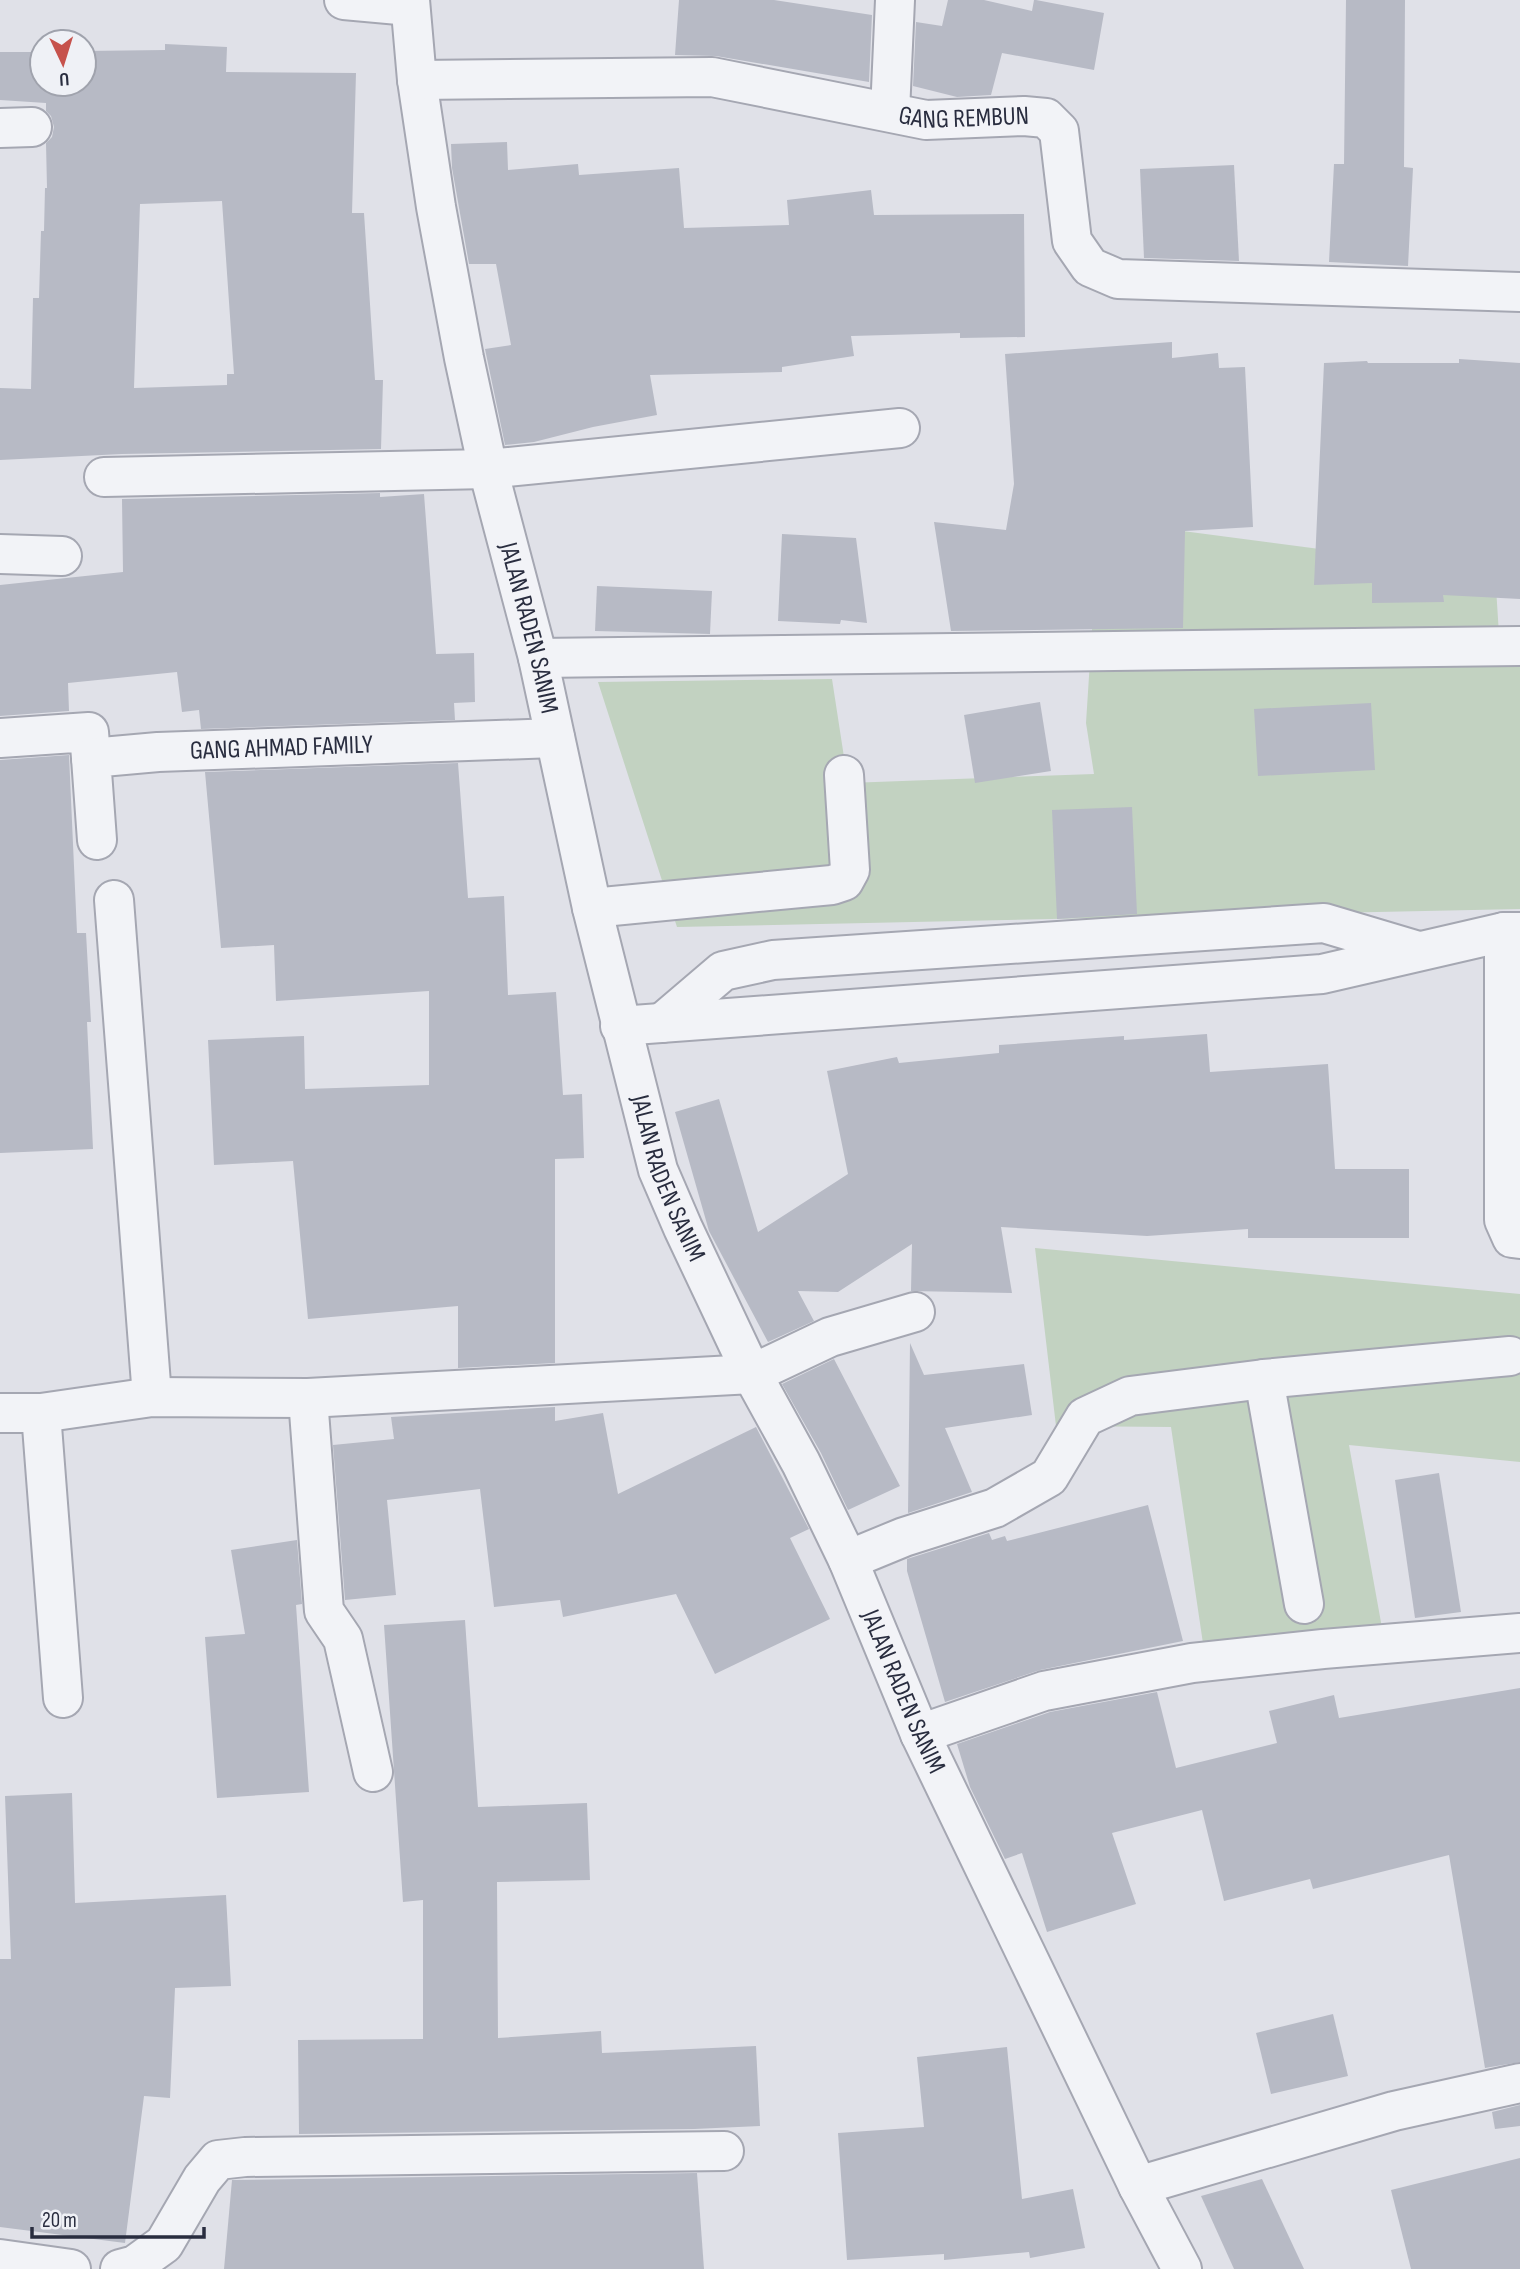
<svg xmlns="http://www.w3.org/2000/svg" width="1520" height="2269" font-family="'Sofia Sans Condensed',sans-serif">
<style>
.green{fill:#c2d2c1}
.building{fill:#b7bac5;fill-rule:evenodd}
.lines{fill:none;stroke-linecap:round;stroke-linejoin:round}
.minor-casing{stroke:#a5a7b2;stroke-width:42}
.minor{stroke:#f2f3f7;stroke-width:38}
.labels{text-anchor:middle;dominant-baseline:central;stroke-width:7;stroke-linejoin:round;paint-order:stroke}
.street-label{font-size:26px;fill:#292d3f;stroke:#eff1f6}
</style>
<rect width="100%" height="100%" fill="#e0e1e8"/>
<g class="green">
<path d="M 1099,520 L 1495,572 L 1500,650 L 1520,649 L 1520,909 L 677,927 L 598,682 L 832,679 L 848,783 L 1094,774 L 1086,723 Z"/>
<path d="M 1035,1248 L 1520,1294 L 1520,1462 L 1349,1445 L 1384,1639 L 1205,1657 L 1171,1427 L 1056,1426 Z"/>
</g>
<g class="building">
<path d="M 679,0 L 774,0 L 872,15 L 869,82 L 716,56 L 675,55 Z"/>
<path d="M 948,0 L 984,0 L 1032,11 L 1034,0 L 1036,0 L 1104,13 L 1094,70 L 1002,53 L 991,95 L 957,97 L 913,86 L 916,22 L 942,26 Z"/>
<path d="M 1346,0 L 1405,0 L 1404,167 L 1413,168 L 1408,266 L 1329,262 L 1334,164 L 1344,164 Z"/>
<path d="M 165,44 L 227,47 L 226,72 L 356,73 L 352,213 L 364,213 L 375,380 L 383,380 L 381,449 L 122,454 L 0,460 L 0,388 L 31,389 L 33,298 L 39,298 L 41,231 L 44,231 L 45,188 L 47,188 L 46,143 L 52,137 L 54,127 L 51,116 L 46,111 L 46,103 L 0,100 L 0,52 L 42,52 L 42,84 L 84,84 L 84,51 L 165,50 ZM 222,201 L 234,374 L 227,374 L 227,385 L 134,388 L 140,204 Z"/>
<path d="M 507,142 L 508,170 L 578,164 L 579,175 L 679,168 L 684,228 L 789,225 L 787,200 L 871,190 L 874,215 L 1024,214 L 1025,337 L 960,338 L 960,333 L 851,336 L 854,356 L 782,367 L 782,372 L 650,375 L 657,415 L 593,427 L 534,442 L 505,445 L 485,349 L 511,345 L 496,264 L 469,264 L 452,168 L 451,144 Z"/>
<path d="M 1234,165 L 1239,261 L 1144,258 L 1140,169 Z"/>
<path d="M 1172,342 L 1172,358 L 1218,353 L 1219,368 L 1245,367 L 1253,527 L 1185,531 L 1183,628 L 951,631 L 934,522 L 1006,530 L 1014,484 L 1005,354 Z"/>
<path d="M 1459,359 L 1520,363 L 1520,599 L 1443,595 L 1444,602 L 1372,603 L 1372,583 L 1314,585 L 1324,363 L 1367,361 L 1368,363 L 1459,363 Z"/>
<path d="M 380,493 L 380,497 L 424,494 L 436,654 L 474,653 L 475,702 L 454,703 L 455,720 L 201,729 L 199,710 L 182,712 L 177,672 L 68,683 L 69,711 L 0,716 L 0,585 L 123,572 L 122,499 Z"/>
<path d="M 782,534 L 856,538 L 867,623 L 841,620 L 840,624 L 778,621 Z"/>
<path d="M 597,586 L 712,591 L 710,634 L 595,631 Z"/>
<path d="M 1040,702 L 1051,771 L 975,783 L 964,715 Z"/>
<path d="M 1371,703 L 1375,770 L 1258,776 L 1254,709 Z"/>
<path d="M 69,755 L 77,933 L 86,933 L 91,1022 L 87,1022 L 93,1149 L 0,1153 L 0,760 Z"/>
<path d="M 458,763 L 468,898 L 504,896 L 508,995 L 556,992 L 563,1095 L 582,1094 L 584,1158 L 555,1159 L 555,1363 L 458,1368 L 458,1306 L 308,1319 L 293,1161 L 214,1165 L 208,1040 L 304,1036 L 305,1089 L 429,1085 L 429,991 L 276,1001 L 274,945 L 221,948 L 205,772 Z"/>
<path d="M 1132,807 L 1137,914 L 1057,919 L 1052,810 Z"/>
<path d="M 1207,1034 L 1210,1072 L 1328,1064 L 1335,1169 L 1409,1169 L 1409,1238 L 1248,1238 L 1248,1229 L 1147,1236 L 1001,1227 L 1012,1293 L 911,1291 L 912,1244 L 838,1292 L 798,1291 L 814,1321 L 768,1342 L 709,1231 L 675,1112 L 719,1099 L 758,1232 L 848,1174 L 827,1071 L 897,1057 L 899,1063 L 999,1053 L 999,1045 L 1124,1036 L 1124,1040 Z"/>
<path d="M 910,1343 L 924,1375 L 1024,1364 L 1032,1415 L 945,1428 L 972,1492 L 908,1513 Z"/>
<path d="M 834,1359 L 900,1486 L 848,1510 L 821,1453 L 782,1384 Z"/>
<path d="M 555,1407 L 555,1421 L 603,1413 L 618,1494 L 756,1427 L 809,1529 L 790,1538 L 830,1619 L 715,1674 L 676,1594 L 563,1617 L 560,1600 L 494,1607 L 480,1489 L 387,1500 L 396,1595 L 345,1600 L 333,1445 L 394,1439 L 391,1417 Z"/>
<path d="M 1439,1473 L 1461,1612 L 1415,1618 L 1395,1480 Z"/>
<path d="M 1148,1505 L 1183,1641 L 1040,1670 L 945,1702 L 907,1571 L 907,1559 L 989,1533 L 992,1540 L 1005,1536 L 1007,1541 Z"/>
<path d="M 297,1540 L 302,1604 L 296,1605 L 309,1792 L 217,1798 L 205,1637 L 245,1634 L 231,1550 Z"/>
<path d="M 465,1620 L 478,1807 L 587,1803 L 590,1880 L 497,1882 L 498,2038 L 601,2031 L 602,2053 L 756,2046 L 760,2126 L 694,2129 L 299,2134 L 298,2040 L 423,2039 L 423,1900 L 403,1902 L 384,1625 Z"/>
<path d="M 1520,1688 L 1520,2062 L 1485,2068 L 1449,1855 L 1313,1889 L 1310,1879 L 1224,1901 L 1202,1810 L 1112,1833 L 1136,1904 L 1047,1932 L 1022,1853 L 1005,1859 L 970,1787 L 957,1744 L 1050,1712 L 1157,1692 L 1176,1768 L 1277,1743 L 1269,1711 L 1334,1695 L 1339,1718 Z"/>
<path d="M 72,1793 L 75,1903 L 226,1895 L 231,1986 L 175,1988 L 170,2098 L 144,2096 L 125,2243 L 0,2227 L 0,1959 L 11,1959 L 5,1796 Z"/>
<path d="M 1333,2014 L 1348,2076 L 1271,2094 L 1256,2033 Z"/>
<path d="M 1007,2047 L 1022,2199 L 1073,2189 L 1085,2248 L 1030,2258 L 1029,2252 L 944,2260 L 944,2254 L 847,2260 L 838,2133 L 924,2127 L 917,2057 Z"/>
<path d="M 1520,2105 L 1520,2126 L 1495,2129 L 1492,2112 Z"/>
<path d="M 1520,2158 L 1520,2269 L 1411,2269 L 1391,2190 Z"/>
<path d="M 697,2173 L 704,2269 L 224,2269 L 232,2180 Z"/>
<path d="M 1262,2179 L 1304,2269 L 1234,2269 L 1201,2196 Z"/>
</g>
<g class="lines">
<g class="minor-casing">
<g id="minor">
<path d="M 344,0 L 410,6"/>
<path id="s1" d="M 410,0 L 417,80 L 436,207 L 464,358 L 488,469 L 538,658 L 592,908 L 658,1170 L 683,1228 L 752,1374 L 801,1463 L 848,1560 L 920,1734 L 1138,2186 L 1182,2269"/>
<path id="s2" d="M 417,80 L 712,77 L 926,120 L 1024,116 L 1046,118 L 1059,131 L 1072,241 L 1090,267 L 1118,279 L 1520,292"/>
<path d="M 890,112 L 895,0"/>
<path d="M 0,128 L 32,127"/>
<path d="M 104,477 L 488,469 L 900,428"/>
<path d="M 0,554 L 62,556"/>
<path d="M 538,658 L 1520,646"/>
<path d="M 0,738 L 89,732 L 91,758"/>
<path id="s3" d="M 97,840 L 91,758 L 158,752 L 555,738"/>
<path d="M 114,900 L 152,1397"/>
<path d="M 592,908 L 832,885 L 844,881 L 850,870 L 844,775"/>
<path d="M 1504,932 L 1504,1220 L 1512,1238 L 1520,1239"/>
<path d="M 662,1023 L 723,971 L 773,960 L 1324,923 L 1418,951"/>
<path d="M 620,1026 L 1322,974 L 1504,932 L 1520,932"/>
<path d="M 1264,1379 L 1304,1604"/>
<path d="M 308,1398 L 324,1611 L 343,1639 L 373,1772"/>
<path d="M 0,1413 L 41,1413 L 152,1397 L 308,1398 L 752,1374 L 830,1337 L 915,1312"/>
<path d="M 41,1413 L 63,1698"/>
<path d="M 848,1560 L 904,1537 L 995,1508 L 1049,1477 L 1085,1417 L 1130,1396 L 1264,1379 L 1510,1356"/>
<path d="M 920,1734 L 1044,1691 L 1192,1663 L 1323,1649 L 1520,1633"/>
<path d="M 1138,2186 L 1394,2111 L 1520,2083"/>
<path d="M 0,2259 L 71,2269"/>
<path d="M 120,2269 L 135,2265 L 164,2244 L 202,2179 L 218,2160 L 245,2157 L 724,2151"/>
</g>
</g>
<use href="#minor" class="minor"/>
</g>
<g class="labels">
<g class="street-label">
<text stroke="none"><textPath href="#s2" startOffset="551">GANG REMBUN</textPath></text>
<text stroke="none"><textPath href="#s1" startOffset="640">JALAN RADEN SANIM</textPath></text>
<text stroke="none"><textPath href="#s3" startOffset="273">GANG AHMAD FAMILY</textPath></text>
<text stroke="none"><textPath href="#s1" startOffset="1208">JALAN RADEN SANIM</textPath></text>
<text stroke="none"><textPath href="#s1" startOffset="1774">JALAN RADEN SANIM</textPath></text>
</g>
</g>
<g transform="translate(63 63) rotate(176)"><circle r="33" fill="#eff1f6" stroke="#a0a3ad" stroke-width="2"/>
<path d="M0-5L12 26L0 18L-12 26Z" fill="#c6524c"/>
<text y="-10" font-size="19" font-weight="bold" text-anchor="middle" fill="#292d3f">U</text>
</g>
<path d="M32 2227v10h172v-10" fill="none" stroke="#292d3f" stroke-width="3.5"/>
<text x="42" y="2227" font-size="21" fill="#292d3f" stroke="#eff1f6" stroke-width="5" paint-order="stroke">20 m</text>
</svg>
